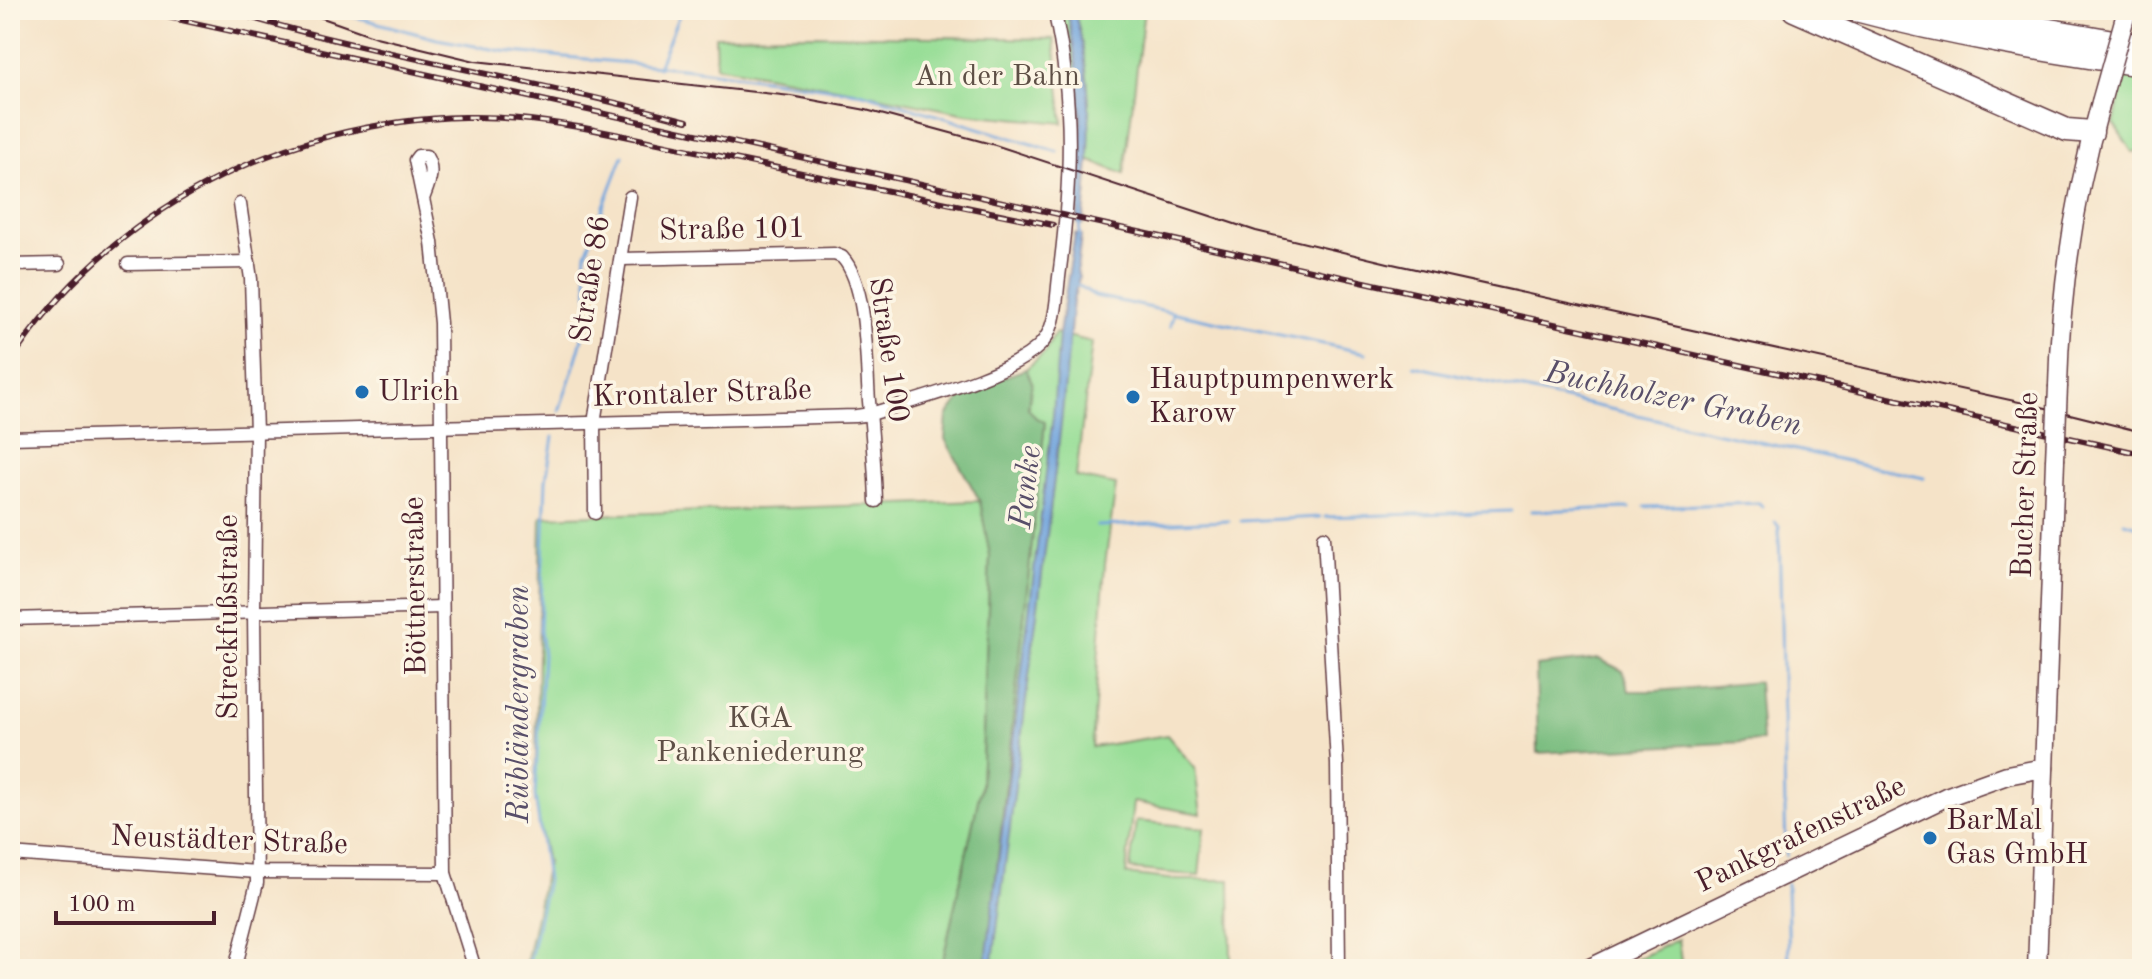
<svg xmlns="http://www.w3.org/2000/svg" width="2152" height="979" font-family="'Old Standard TT',serif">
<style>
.green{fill:#98de97;stroke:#717e61;stroke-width:2}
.forest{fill:#7abd80;stroke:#626e56;stroke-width:2}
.water{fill:#71a5dd;stroke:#5e6284;stroke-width:2}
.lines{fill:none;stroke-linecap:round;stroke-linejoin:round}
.stream{stroke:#71a5dd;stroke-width:3}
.minor-casing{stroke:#643c43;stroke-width:15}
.secondary-casing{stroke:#643c43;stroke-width:21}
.motorway-casing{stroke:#643c43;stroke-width:25}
.minor{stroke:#fff;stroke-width:12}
.secondary{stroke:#fff;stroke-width:18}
.motorway{stroke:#fff;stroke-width:22}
.tram{stroke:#4a1f2b;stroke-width:2}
.rail-casing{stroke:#4a1f2b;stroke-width:6}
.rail{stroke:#fcf5e5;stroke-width:3;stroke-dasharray:9;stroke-linecap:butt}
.secondary-bridge-casing{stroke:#643c43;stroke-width:21;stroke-linecap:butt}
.secondary-bridge{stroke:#fff;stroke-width:18}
.poi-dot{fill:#1f6fb2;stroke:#fcf5e5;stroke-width:3}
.labels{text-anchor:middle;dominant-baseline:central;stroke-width:7;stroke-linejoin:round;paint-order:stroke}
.park-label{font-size:30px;fill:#5e4f46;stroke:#fcf5e5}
.street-label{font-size:30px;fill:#4a1f2b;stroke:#fcf5e5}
.poi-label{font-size:30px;fill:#4a1f2b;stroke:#fcf5e5;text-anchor:start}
.water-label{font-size:32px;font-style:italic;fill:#584e69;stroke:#fcf5e5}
</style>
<rect width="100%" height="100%" fill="#fcf5e5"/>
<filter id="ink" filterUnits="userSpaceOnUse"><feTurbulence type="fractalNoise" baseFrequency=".0125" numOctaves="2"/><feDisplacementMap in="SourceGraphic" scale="16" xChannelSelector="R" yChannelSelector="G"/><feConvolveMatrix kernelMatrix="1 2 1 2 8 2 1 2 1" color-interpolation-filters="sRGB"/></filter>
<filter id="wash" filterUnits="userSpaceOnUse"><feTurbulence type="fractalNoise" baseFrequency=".006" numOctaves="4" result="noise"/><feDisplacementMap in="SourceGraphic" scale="32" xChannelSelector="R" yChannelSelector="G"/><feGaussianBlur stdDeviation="1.8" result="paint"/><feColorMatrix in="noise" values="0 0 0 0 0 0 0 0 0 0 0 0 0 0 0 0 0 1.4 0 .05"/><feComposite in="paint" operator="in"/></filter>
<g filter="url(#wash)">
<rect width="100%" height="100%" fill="#f5e3c8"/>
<g class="green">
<path d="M 1060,10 L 1067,10 L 1077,62 L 1080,157 L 1076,156 L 1074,82 Z"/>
<path d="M 1074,10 L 1144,10 L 1124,174 L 1088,160 C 1088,111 1089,58 1074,10 Z"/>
<path d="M 814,35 L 1054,39 L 1063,123 L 966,114 L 859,92 L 716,66 L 715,36 Z"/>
<path d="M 2124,76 L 2142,79 L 2142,151 L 2132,152 L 2114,124 Z"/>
<path d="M 1055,333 L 1092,342 L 1076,477 L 1116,485 L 1105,564 L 1092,747 L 1167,735 L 1195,768 L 1201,814 L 1133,802 L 1126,874 L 1177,880 L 1230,880 L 1231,969 L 986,969 L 1045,423 L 1036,418 L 1028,408 L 1030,394 L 1026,369 L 1045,352 Z"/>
<path d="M 980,501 L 990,556 L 981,787 L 941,969 L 525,969 L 547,863 L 535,800 L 541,517 Z"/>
<path d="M 1136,821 L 1204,828 L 1199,876 L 1130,869 Z"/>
<path d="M 1678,939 L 1682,969 L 1617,969 Z"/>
</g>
<g class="forest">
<path d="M 1026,369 L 1032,382 L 1028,408 L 1036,418 L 1045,422 L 986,969 L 941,969 L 981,787 L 990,556 L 980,501 L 945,439 L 947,416 L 967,390 Z"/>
<path d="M 1599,659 L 1623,671 L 1629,691 L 1656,691 L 1758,682 L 1762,741 L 1538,753 L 1536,666 Z"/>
</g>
<g class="water">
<path d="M 1067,10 L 1074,10 C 1094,77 1092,156 1083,224 L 1077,223 C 1086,153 1081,79 1067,10 Z"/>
<path d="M 1075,234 L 1081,236 L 1077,271 L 1079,278 L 1073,301 L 1061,424 L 992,969 L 985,969 L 1053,416 L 1059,334 Z"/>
</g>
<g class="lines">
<g class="stream">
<path d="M 330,10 L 437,39 L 502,51 L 691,69 L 863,93 L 1058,152"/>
<path d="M 658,67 L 681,10"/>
<path d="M 1079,238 L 1080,222"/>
<path d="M 1076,284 L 1095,296 L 1366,353"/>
<path d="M 1170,326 L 1173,315"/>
<path d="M 1414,366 L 1924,478"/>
<path d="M 559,411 C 570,378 588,331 588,296 C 588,281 584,268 586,253 L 623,156"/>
<path d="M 1645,507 L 1759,503 L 1762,507"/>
<path d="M 1531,511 L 1630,508"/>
<path d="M 1325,517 L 1511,511"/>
<path d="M 1241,521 L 1320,517"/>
<path d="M 1775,522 L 1779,527 L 1786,856"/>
<path d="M 2124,522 L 2142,527"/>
<path d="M 1097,526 L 1229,521"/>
<path d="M 1787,884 L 1789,969"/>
<path d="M 528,969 L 547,880 L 535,795 L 543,655 L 540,630 L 546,480 L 553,437"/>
</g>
</g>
</g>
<g filter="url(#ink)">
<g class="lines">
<g class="minor-casing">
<g id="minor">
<path d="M 423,199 C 429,183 435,171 426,156 L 418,156 L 415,160 L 432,242 L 440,323 L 445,873 L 475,969"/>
<path d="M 622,259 L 834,254 L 842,257 C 868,285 866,363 869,401 C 872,435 875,467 876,501"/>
<path d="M 128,264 L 249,262"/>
<path d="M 10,265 L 59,264"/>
<path d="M 10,438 L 856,416 L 871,414 C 914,400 1011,375 1040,345 C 1057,328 1056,300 1059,277 C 1071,185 1075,101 1054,10"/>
<path d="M 595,513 L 594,423 L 630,197"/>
<path d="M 1324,537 L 1337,764 L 1339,969"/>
<path d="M 10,619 L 442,607"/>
<path d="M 10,854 L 257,872 L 445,873"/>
<path d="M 235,969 L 257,883 L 254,613 L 256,432 L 251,279 L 240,204"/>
</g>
</g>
<g class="secondary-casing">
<g id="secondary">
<path d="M 2058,386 C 2060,289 2075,195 2101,102"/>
<path d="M 1588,969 L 1946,797 L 2007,775 L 2044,768"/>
<path d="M 2037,969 L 2055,460"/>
</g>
</g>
<g class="motorway-casing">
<g id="motorway">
<path d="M 1794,10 L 2067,130 L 2092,132"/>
<path d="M 1856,10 C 1950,35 2046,51 2142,65"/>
<path d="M 1934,10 L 2142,46"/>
</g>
</g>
<use href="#minor" class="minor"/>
<use href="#secondary" class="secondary"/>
<use href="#motorway" class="motorway"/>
<path class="tram" d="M 300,10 L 376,37 L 475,61 L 791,96 L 866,110 L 995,145 L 1256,231 L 1388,263 L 2046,408 L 2142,432"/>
<g class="rail-casing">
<g id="rail">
<path d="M 136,10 L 2142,454"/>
<path d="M 226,10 C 377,57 535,79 687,121"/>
<path d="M 10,362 C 109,209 285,121 465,117 C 547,115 630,138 710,154 C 824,178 938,202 1053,225"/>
</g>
</g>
<use href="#rail" class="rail"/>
<g class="secondary-bridge-casing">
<g id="secondary-bridge">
<path d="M 2101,102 L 2127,10"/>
<path d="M 2055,460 L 2058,386"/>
</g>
</g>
<use href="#secondary-bridge" class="secondary-bridge"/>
</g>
</g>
<g class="poi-dot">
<circle cx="362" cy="392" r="8"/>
<circle cx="1133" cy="397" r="8"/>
<circle cx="1930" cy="838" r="8"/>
</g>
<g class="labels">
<g class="park-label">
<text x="997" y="77">An der Bahn</text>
<text x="760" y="719">KGA<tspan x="760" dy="34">Pankeniederung</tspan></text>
</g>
<g class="street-label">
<text transform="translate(732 230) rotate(-1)">Straße 101</text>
<text transform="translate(591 279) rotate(-81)">Straße 86</text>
<text transform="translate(888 350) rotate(82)">Straße 100</text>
<text transform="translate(702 394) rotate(-2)">Krontaler Straße</text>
<text transform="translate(2026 485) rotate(-88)">Bucher Straße</text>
<text transform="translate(416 586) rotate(-91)">Böttnerstraße</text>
<text transform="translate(229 617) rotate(-90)">Streckfußstraße</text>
<text transform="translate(1801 835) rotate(-26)">Pankgrafenstraße</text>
<text transform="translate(229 841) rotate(2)">Neustädter Straße</text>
</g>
<g class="poi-label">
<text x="1149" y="380">Hauptpumpenwerk<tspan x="1149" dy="34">Karow</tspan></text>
<text x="378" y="392">Ulrich</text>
<text x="1946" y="821">BarMal<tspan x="1946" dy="34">Gas GmbH</tspan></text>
</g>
<g class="water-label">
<text transform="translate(1673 400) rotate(12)">Buchholzer Graben</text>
<text transform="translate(1027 487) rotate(-83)">Panke</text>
<text transform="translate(520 704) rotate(-90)">Rübländergraben</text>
</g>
</g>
<rect width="2152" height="979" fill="none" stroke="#fcf5e5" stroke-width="40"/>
<path d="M56 911v12h158v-12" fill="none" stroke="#4a1f2b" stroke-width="4"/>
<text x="68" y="911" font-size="24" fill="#4a1f2b" stroke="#fcf5e5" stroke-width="6" paint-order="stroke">100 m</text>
</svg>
